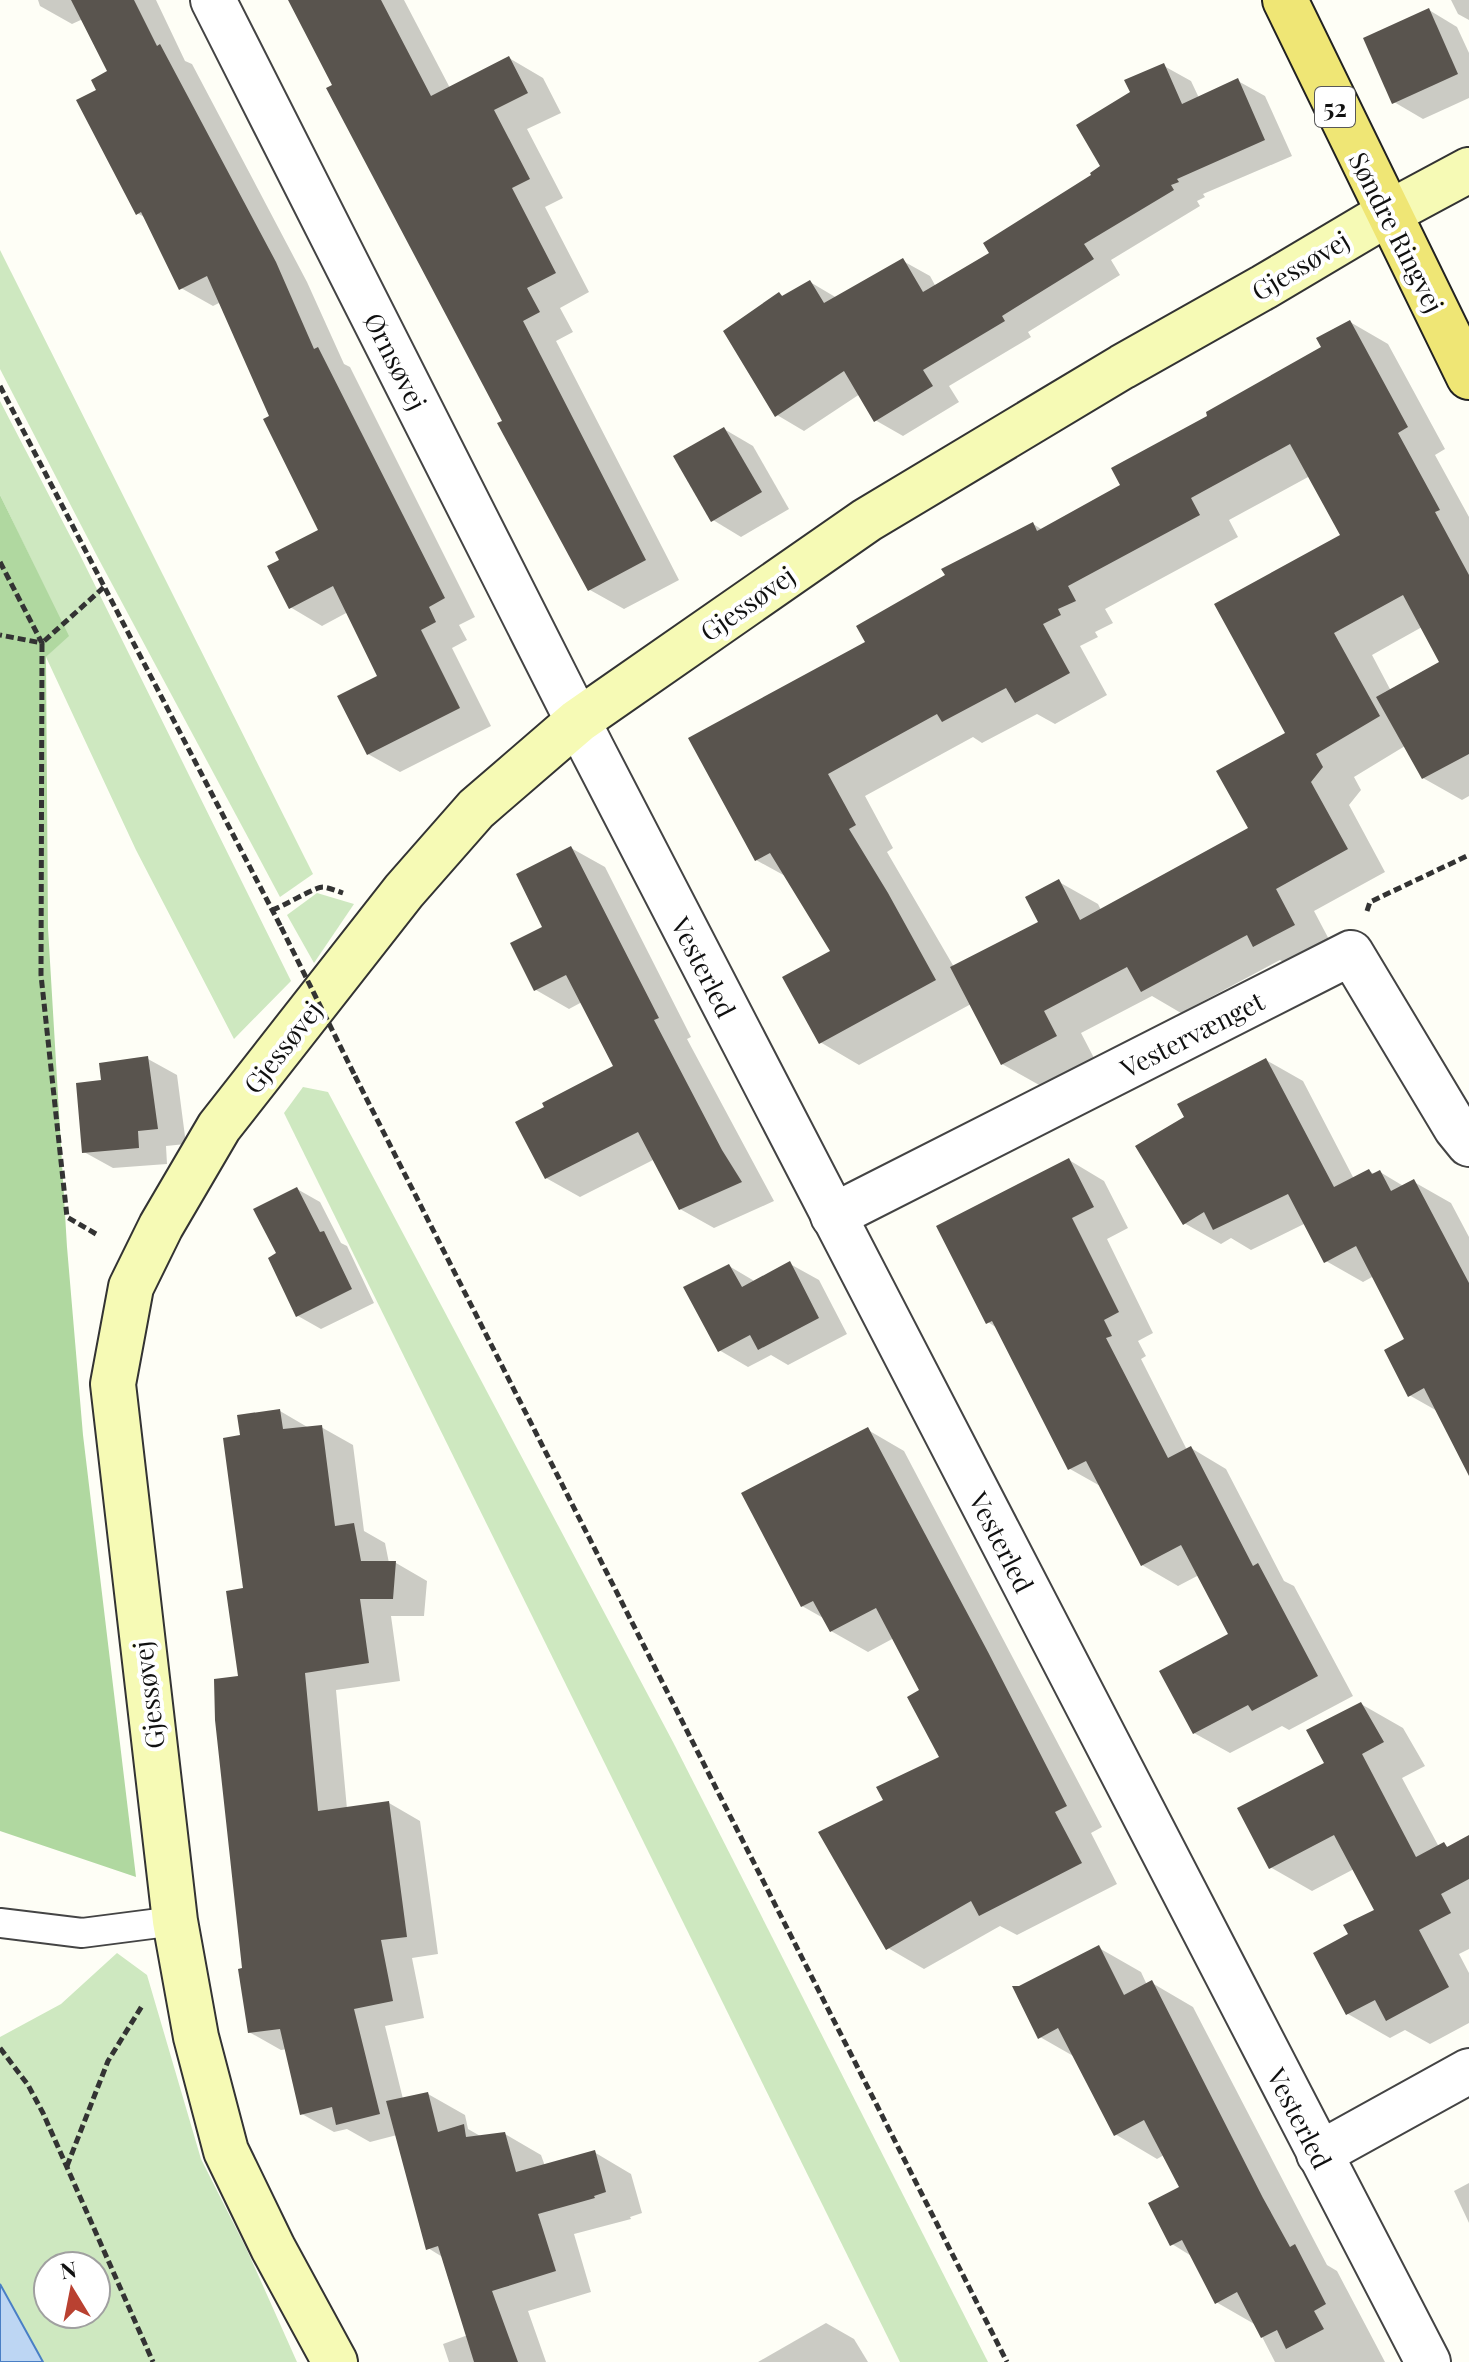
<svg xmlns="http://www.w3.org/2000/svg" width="1469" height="2362" font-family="'Playfair Display',serif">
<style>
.green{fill:#cee8c0;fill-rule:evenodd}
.forest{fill:#b0d8a0}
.water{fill:#bdd6f3;stroke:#497fc5;stroke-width:2}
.shadow{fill:#0003;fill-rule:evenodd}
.building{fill:#59544e}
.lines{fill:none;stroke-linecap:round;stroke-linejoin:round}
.lane-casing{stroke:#444;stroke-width:32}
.street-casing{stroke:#444;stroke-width:48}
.secondary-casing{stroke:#333;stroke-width:48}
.primary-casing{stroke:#222;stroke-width:48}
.path{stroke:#333;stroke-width:5;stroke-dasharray:8 4;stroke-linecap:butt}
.lane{stroke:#fff;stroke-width:28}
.street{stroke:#fff;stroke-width:44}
.secondary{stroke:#f6fab5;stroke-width:44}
.primary{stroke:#efe675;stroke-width:44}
.path-bridge{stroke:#333;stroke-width:5;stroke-dasharray:8 4;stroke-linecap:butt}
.labels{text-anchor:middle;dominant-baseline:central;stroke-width:8;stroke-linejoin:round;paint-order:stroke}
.shield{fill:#fff;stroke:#585858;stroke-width:2}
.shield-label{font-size:24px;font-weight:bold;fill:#111}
.street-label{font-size:26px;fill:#111;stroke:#fff}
</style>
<rect width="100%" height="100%" fill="#fefef6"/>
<g class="green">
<path d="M 0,250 L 313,874 L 280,897 L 97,556 L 0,369 Z"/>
<path d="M 0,401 L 79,553 L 291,981 L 234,1039 L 136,850 L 46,657 L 68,636 L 0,495 Z"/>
<path d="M 317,893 L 354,904 L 314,963 L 287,915 Z"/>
<path d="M 303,1087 L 328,1092 L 673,1742 L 988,2362 L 900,2362 L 284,1113 Z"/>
<path d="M 117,1953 L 147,1975 L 201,2159 L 247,2250 L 297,2362 L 43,2362 L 0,2284 L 0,2037 L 61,2004 ZM 48,2266 L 96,2266 L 96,2314 L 48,2314 Z"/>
</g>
<path class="forest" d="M 0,495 L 69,636 L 46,657 L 48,928 L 67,1247 L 83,1435 L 136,1877 L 0,1831 Z"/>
<path class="water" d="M 0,2284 L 37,2351 L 43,2362 L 0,2362 Z"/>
<g class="shadow">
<path d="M 38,0 L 156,0 L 185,61 L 192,64 L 307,282 L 344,364 L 350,367 L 475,617 L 459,625 L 467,640 L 452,648 L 491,726 L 400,772 L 368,754 L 380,677 L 348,612 L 322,626 L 290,607 L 321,531 L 221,302 L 213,306 L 181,288 L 146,218 L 137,213 L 99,91 L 110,72 L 83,19 L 72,24 L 40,6 Z"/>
<path d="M 290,0 L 404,0 L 450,88 L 509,58 L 543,78 L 561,113 L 527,129 L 563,198 L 545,207 L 589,292 L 560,308 L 573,332 L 556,341 L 679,580 L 624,609 L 590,590 Z"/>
<path d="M 1451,0 L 1469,0 L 1469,20 L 1458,14 Z"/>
<path d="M 1429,10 L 1457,27 L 1469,53 L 1469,98 L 1423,119 L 1394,102 Z"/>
<path d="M 1164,66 L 1191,81 L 1199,98 L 1238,81 L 1265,96 L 1292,156 L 1203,194 L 1205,197 L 1197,201 L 1200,206 L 1111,260 L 1120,275 L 1028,332 L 1031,337 L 949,386 L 959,402 L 903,436 L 875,420 L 860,394 L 804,431 L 777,415 L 779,294 L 784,297 L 810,282 L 837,298 L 903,261 L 930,276 L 936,287 L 992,254 L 1103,166 L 1132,93 Z"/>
<path d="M 1350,322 L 1388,344 L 1445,449 L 1435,455 L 1469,517 L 1469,796 L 1462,800 L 1423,778 L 1405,746 L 1354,777 L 1361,790 L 1349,805 L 1385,872 L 1314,911 L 1333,947 L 1293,968 L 1280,960 L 1181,1013 L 1152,996 L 1081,1033 L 1094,1058 L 1041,1086 L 1002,1064 L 971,1004 L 859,1065 L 820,1042 L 833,952 L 787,877 L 756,860 L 868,643 L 1033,524 L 1043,530 L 1122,486 L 1210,416 L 1324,348 ZM 1310,476 L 1343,535 L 1288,734 L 1250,829 L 1101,910 L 1098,904 L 1059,882 L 1040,923 L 954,967 L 887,852 L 893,848 L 865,796 L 973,737 L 982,743 L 1037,714 L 1055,724 L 1107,695 L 1080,646 L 1098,637 L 1095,632 L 1113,623 L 1105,609 L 1238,537 L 1229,520 ZM 1422,627 L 1442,663 L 1391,691 L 1372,655 Z"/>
<path d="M 724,429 L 753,446 L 789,509 L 741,537 L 713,520 Z"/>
<path d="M 571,848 L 605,867 L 691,1037 L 687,1039 L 774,1201 L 714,1228 L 680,1209 L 655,1159 L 580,1197 L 546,1178 L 616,1066 L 582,1002 L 569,1009 L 536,990 L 545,927 Z"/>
<path d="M 148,1059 L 177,1075 L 186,1144 L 166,1146 L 167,1164 L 113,1168 L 84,1152 L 104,1082 Z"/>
<path d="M 1266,1060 L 1303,1081 L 1354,1179 L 1369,1171 L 1376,1175 L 1380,1172 L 1405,1187 L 1414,1182 L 1451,1203 L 1469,1237 L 1469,1467 L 1439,1412 L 1409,1395 L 1407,1340 L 1374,1276 L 1363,1282 L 1326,1261 L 1306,1223 L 1251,1250 L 1231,1238 L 1221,1244 L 1184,1223 L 1186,1118 Z"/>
<path d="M 1069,1160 L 1104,1181 L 1128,1228 L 1107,1239 L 1153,1333 L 1138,1341 L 1146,1356 L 1141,1359 L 1187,1450 L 1191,1448 L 1226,1469 L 1284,1581 L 1294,1586 L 1353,1696 L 1289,1730 L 1282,1726 L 1230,1753 L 1194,1733 L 1231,1634 L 1199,1575 L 1178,1586 L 1142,1565 L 1102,1487 L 1070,1469 L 997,1328 L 988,1322 Z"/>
<path d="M 297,1189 L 320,1202 L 341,1243 L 347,1246 L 374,1303 L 321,1329 L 298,1316 L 278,1254 Z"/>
<path d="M 790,1264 L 819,1280 L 847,1334 L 788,1365 L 771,1355 L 748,1367 L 719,1350 L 729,1266 L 756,1282 Z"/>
<path d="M 280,1411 L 309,1428 L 321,1427 L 353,1445 L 364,1531 L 385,1543 L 389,1563 L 396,1563 L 427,1581 L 424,1616 L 391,1616 L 400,1681 L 336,1690 L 347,1809 L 389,1803 L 420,1821 L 438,1954 L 412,1958 L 424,2018 L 385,2026 L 403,2099 L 428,2094 L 465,2115 L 468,2129 L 482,2137 L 505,2134 L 541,2155 L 545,2166 L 594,2152 L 631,2174 L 642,2213 L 630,2217 L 631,2219 L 574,2234 L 591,2292 L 528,2311 L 546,2362 L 449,2362 L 443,2344 L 468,2335 L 444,2258 L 428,2248 L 397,2135 L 370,2142 L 347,2129 L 334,2132 L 302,2114 L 287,2049 L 281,2050 L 249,2032 L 244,1970 L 241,1678 L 245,1590 L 242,1437 Z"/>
<path d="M 868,1430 L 904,1451 L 1102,1827 L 1091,1833 L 1117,1884 L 1017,1935 L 1000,1926 L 924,1969 L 888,1948 L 886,1801 L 941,1758 L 922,1691 L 894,1638 L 868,1652 L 831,1631 L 825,1619 L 802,1606 Z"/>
<path d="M 1361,1704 L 1403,1728 L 1425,1766 L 1402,1778 L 1439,1847 L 1444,1844 L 1449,1848 L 1469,1840 L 1469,1949 L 1459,1954 L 1469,1973 L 1469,2023 L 1430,2044 L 1405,2030 L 1390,2038 L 1348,2014 L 1350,1935 L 1376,1911 L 1354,1869 L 1312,1891 L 1270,1867 Z"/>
<path d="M 1099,1948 L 1141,1972 L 1147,1985 L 1152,1983 L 1193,2007 L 1305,2223 L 1327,2265 L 1337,2271 L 1385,2362 L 1275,2362 L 1256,2325 L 1216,2302 L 1193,2257 L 1172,2244 L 1181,2188 L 1164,2155 L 1157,2159 L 1115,2134 L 1075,2057 L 1040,2037 Z"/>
<path d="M 1469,2183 L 1469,2223 L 1454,2191 Z"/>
<path d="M 826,2323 L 854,2339 L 868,2362 L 758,2362 Z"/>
</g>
<g class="building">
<path d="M 71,0 L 134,0 L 157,46 L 160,44 L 276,262 L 314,349 L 318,347 L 445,598 L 429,607 L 436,622 L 421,630 L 460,708 L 367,755 L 337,696 L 377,676 L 333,586 L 289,609 L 267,566 L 279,560 L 275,552 L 318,530 L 263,419 L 269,416 L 207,276 L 179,290 L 141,212 L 136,215 L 76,100 L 96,90 L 91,80 L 107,71 Z"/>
<path d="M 288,0 L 381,0 L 431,96 L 509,56 L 528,93 L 494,110 L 530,179 L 512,188 L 556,273 L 527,288 L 540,312 L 523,321 L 646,560 L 588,591 L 497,423 L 502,421 L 326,88 L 332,85 Z"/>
<path d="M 1429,8 L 1458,74 L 1392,104 L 1363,38 Z"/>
<path d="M 1164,63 L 1182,104 L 1238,78 L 1265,140 L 1177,179 L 1179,182 L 1171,185 L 1174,190 L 1084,244 L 1094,259 L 1002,316 L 1005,321 L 923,370 L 933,386 L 874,422 L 844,371 L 775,417 L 723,331 L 779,292 L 782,296 L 810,280 L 824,303 L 903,258 L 923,292 L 989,253 L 983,243 L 1091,175 L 1090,173 L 1100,166 L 1076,125 L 1130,92 L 1124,80 Z"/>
<path d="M 1350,320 L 1408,427 L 1398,433 L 1440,510 L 1435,512 L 1469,575 L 1469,754 L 1422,779 L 1376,697 L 1439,662 L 1403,595 L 1334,633 L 1380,716 L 1316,754 L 1323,767 L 1311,782 L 1348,849 L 1276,889 L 1295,925 L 1253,947 L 1247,935 L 1141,992 L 1127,967 L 1044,1011 L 1057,1036 L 1001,1065 L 950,967 L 1038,922 L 1025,897 L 1059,879 L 1080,920 L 1248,828 L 1216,771 L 1285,733 L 1214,604 L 1340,535 L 1290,444 L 1191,498 L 1200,515 L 1068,586 L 1076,601 L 1058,609 L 1061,615 L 1043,624 L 1070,673 L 1015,703 L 1006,688 L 942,722 L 937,714 L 828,774 L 856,825 L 849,829 L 888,893 L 936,980 L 819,1044 L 782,977 L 830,951 L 770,853 L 755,861 L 688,738 L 865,642 L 856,626 L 945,575 L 941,569 L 1033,522 L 1037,531 L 1120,485 L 1111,468 L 1207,416 L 1206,412 L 1321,347 L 1316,338 Z"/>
<path d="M 724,427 L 762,492 L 711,522 L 673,456 Z"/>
<path d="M 571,846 L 659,1018 L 654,1020 L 722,1150 L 742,1182 L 679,1210 L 638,1132 L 545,1179 L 515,1122 L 544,1107 L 542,1103 L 613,1066 L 566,975 L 534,991 L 510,943 L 542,927 L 516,874 Z"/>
<path d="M 148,1056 L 158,1129 L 138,1131 L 139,1148 L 82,1153 L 76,1083 L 101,1080 L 99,1063 Z"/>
<path d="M 1266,1058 L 1334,1187 L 1369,1169 L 1372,1174 L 1380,1170 L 1391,1191 L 1414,1179 L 1469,1283 L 1469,1476 L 1424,1388 L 1408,1397 L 1384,1350 L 1404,1339 L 1356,1246 L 1324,1263 L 1288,1194 L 1213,1230 L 1204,1212 L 1183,1225 L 1135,1146 L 1184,1117 L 1177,1104 Z"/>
<path d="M 1069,1158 L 1094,1207 L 1072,1218 L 1119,1312 L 1104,1320 L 1112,1336 L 1106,1338 L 1168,1458 L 1191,1446 L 1253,1566 L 1258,1563 L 1318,1676 L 1252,1711 L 1248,1705 L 1193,1734 L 1159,1671 L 1228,1634 L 1181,1545 L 1141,1566 L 1086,1461 L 1068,1470 L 992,1321 L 986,1324 L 936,1226 Z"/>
<path d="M 297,1187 L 320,1232 L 324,1231 L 352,1289 L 296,1317 L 268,1258 L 276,1253 L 253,1209 Z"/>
<path d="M 790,1261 L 819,1318 L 758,1350 L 750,1335 L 718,1352 L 683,1287 L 729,1264 L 742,1287 Z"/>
<path d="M 280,1409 L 283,1429 L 322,1425 L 335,1526 L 354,1523 L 361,1561 L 396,1561 L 393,1599 L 360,1599 L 369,1663 L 305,1673 L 318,1811 L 389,1801 L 407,1937 L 381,1940 L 393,2001 L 354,2009 L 380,2114 L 336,2125 L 332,2107 L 300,2115 L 280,2029 L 248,2033 L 238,1969 L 242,1968 L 215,1720 L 214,1679 L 238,1676 L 226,1591 L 243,1588 L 223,1438 L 240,1435 L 237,1415 Z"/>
<path d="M 868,1427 L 988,1652 L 1067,1806 L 1055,1812 L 1082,1863 L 979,1916 L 971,1901 L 886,1950 L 818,1832 L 883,1800 L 876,1787 L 939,1757 L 907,1697 L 919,1690 L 876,1608 L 830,1632 L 813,1601 L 801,1607 L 741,1493 Z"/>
<path d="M 1361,1702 L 1384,1742 L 1362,1754 L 1416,1857 L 1444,1842 L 1447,1847 L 1469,1835 L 1469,1879 L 1441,1894 L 1451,1913 L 1419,1930 L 1449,1987 L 1386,2021 L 1375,2000 L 1346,2015 L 1313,1953 L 1348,1934 L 1343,1925 L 1374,1910 L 1334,1835 L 1269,1869 L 1237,1808 L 1324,1763 L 1306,1730 Z"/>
<path d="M 1099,1945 L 1124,1995 L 1152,1980 L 1263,2198 L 1290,2247 L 1295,2244 L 1326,2304 L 1314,2311 L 1324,2329 L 1286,2349 L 1277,2330 L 1261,2338 L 1237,2292 L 1215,2304 L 1182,2240 L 1170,2246 L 1148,2203 L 1179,2187 L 1144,2120 L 1114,2136 L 1058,2028 L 1038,2039 L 1012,1986 L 1019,1986 Z"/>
<path d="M 428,2092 L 438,2132 L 464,2124 L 466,2137 L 505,2132 L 516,2172 L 595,2150 L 606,2192 L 594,2196 L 595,2198 L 538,2214 L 556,2271 L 492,2291 L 518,2362 L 474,2362 L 438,2246 L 426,2250 L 386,2101 Z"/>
</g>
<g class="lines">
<g class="lane-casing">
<path id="lane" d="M 0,1923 L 82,1933 L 175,1921"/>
</g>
<g class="street-casing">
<g id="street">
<path d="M 213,0 L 592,749 L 1428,2362"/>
<path d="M 833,1216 L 1351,953 L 1456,1128 L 1469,1144"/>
<path d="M 1319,2154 L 1469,2071"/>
</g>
</g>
<g class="secondary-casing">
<path id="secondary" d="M 335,2362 L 273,2248 L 226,2151 L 196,2037 L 175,1921 L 113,1384 L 131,1287 L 161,1226 L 219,1127 L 404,891 L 476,809 L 578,721 L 867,520 L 1122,367 L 1264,287 L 1387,214 L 1469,170"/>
</g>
<g class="primary-casing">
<path id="primary" d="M 1285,0 L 1469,377"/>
</g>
<g class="path">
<path d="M 0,386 L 281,927"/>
<path d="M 0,562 L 42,643 L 0,635"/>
<path d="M 272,910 C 284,906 315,887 323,887 C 330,888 337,891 343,893"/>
<path d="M 1367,911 L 1370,902 L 1469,855"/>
<path d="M 355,1076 L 1007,2362"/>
<path d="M 96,1234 L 67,1217 L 41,975 L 42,643 L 104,587"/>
<path d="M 0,2048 L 28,2085 L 43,2113 L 153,2362"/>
<path d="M 67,2166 L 108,2061 L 142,2006"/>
</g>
<use href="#lane" class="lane"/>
<use href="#street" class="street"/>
<use href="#secondary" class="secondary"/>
<use href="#primary" class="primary"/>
<path class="path-bridge" d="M 281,927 L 355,1076"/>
</g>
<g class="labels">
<rect class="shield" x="1315" y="87" width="40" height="40" rx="6"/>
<g class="shield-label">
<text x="1335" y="107">52</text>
</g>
<g class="street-label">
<text transform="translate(1397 232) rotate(63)">Søndre Ringvej</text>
<text transform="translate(1300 265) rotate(-31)">Gjessøvej</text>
<text transform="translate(396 361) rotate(63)">Ørnsøvej</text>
<text transform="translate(747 603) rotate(-35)">Gjessøvej</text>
<text transform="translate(704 967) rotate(63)">Vesterled</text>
<text transform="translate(1192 1034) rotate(-27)">Vestervænget</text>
<text transform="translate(282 1047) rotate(-52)">Gjessøvej</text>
<text transform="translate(1002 1542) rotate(63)">Vesterled</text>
<text transform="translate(148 1695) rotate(-97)">Gjessøvej</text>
<text transform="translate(1300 2118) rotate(63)">Vesterled</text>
</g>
</g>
<g transform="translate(72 2290) rotate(350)"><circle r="38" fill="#ffffff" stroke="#a0a0a0" stroke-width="2"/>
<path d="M0-6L14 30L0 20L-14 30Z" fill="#b94131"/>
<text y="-12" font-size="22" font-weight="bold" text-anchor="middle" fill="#111111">N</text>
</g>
</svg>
